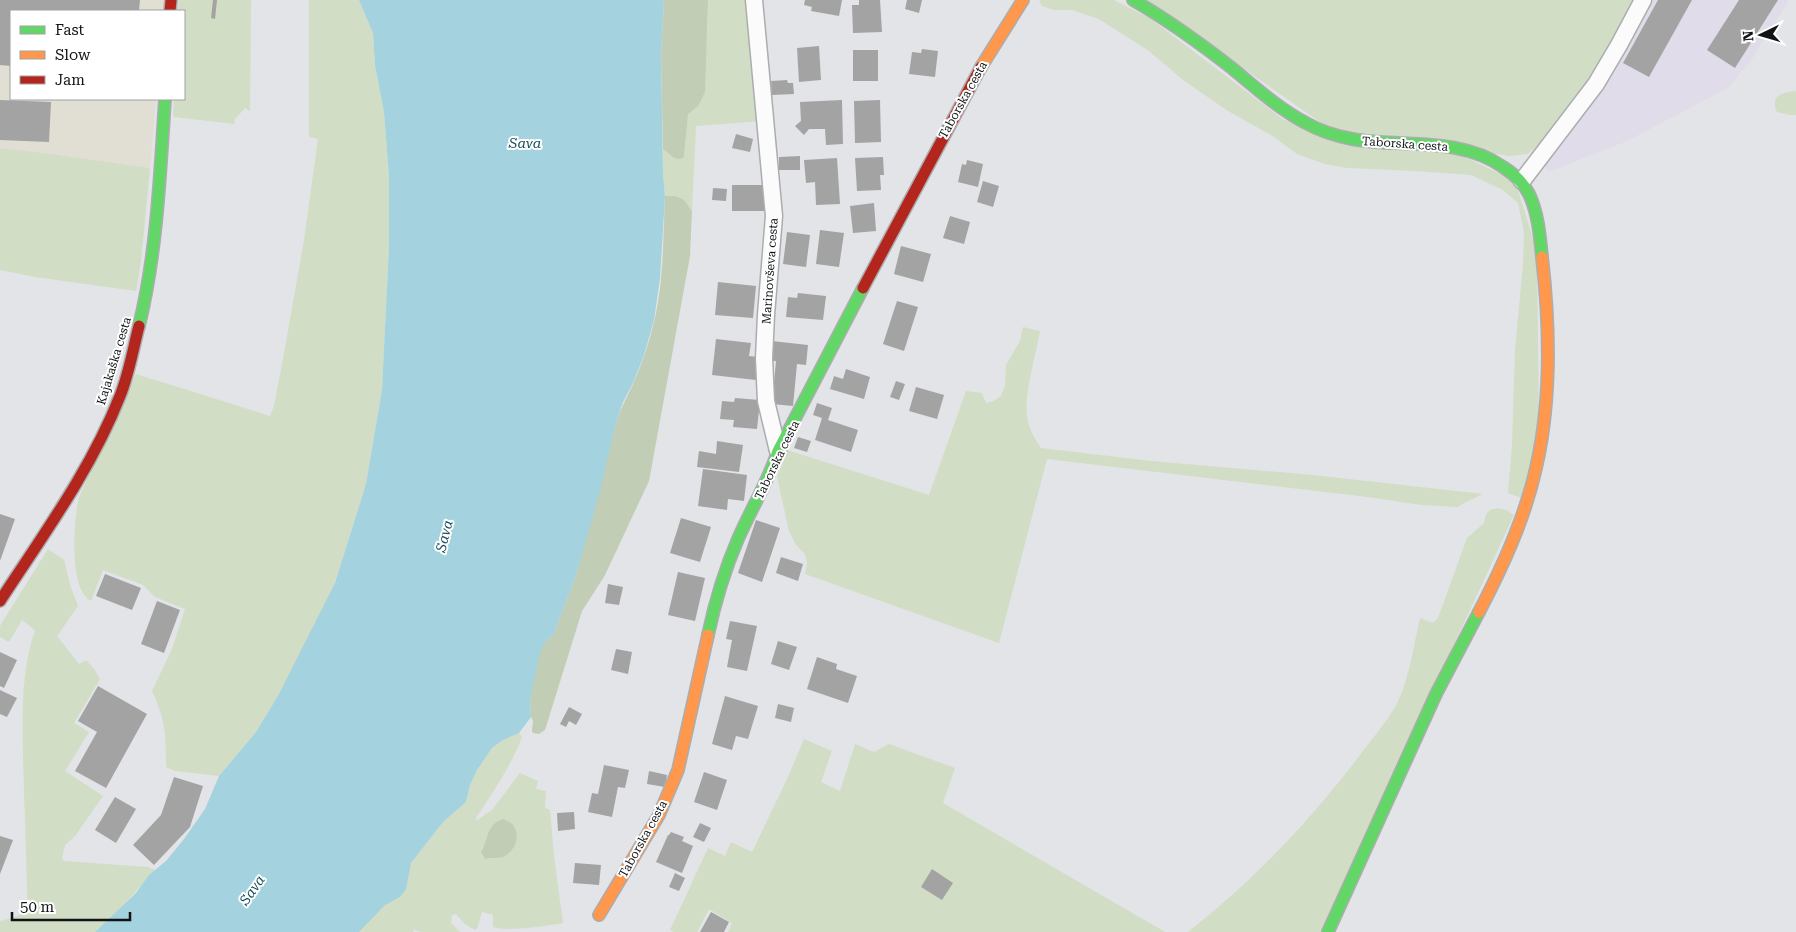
<svg xmlns="http://www.w3.org/2000/svg" width="1796" height="932" font-family="'Roboto Serif',serif">
<style>
.commercial{fill:#e1ded3}
.industrial{fill:#e0dce9}
.green{fill:#d2ddc5;fill-rule:evenodd}
.forest{fill:#c1cdb4}
.water{fill:#a4d2de}
.building{fill:#a3a3a3}
.lines{fill:none;stroke-linecap:round;stroke-linejoin:round}
.street-casing{stroke:#abadaf;stroke-width:19}
.fast-casing{stroke:#abadaf;stroke-width:14}
.slow-casing{stroke:#abadaf;stroke-width:14}
.jam-casing{stroke:#abadaf;stroke-width:14}
.street{stroke:#fbfbfb;stroke-width:16}
.fast{stroke:#63d668;stroke-width:11}
.slow{stroke:#ff974d;stroke-width:11}
.jam{stroke:#b3261e;stroke-width:11}
.labels{text-anchor:middle;dominant-baseline:central;stroke-width:4;stroke-linejoin:round;paint-order:stroke}
.street-label{font-size:12px;fill:#111315;stroke:#fff}
.water-label{font-size:14px;font-style:italic;fill:#144c58;stroke:#fff}
</style>
<rect width="100%" height="100%" fill="#e2e4e7"/>
<path class="commercial" d="M 0,0 L 164,0 L 163,11 L 11,11 L 11,99 L 156,99 L 150,168 L 52,154 L 0,148 Z"/>
<path class="industrial" d="M 1648,0 L 1789,0 L 1752,59 L 1728,88 L 1627,141 L 1549,172 L 1542,163 L 1574,127 L 1602,86 Z"/>
<g class="green">
<path d="M 179,0 L 251,0 L 250,111 L 245,108 L 234,120 L 235,124 L 173,117 L 174,99 L 184,99 L 184,11 L 178,11 Z"/>
<path d="M 309,0 L 359,0 L 373,33 L 375,65 L 384,112 L 389,176 L 389,246 L 382,390 L 366,484 L 335,583 L 321,614 L 279,694 L 256,732 L 219,776 L 175,771 L 166,767 C 166,734 166,722 152,691 L 172,649 L 185,609 L 155,597 L 143,585 L 103,570 L 91,601 C 68,590 74,519 79,497 L 136,374 L 270,416 L 274,406 L 285,348 L 304,240 L 318,139 L 309,137 Z"/>
<path d="M 708,0 L 748,0 L 761,121 L 696,126 L 692,211 C 683,199 681,197 665,196 L 663,174 L 663,149 L 674,158 L 684,157 L 688,113 L 698,106 L 707,42 Z"/>
<path d="M 1039,0 L 1114,0 L 1151,19 L 1284,120 L 1463,156 L 1515,181 L 1537,251 L 1539,427 L 1522,498 L 1508,493 L 1512,445 L 1515,350 L 1523,264 L 1524,232 L 1518,203 L 1503,190 L 1471,175 L 1416,171 L 1347,168 L 1325,164 L 1297,154 L 1274,137 L 1228,111 L 1183,80 L 1149,51 L 1099,19 L 1072,10 L 1054,10 L 1042,6 Z"/>
<path d="M 1146,0 L 1636,0 L 1611,51 L 1559,123 L 1549,131 L 1543,142 L 1527,154 L 1510,156 L 1330,129 Z"/>
<path d="M 1796,91 L 1796,115 L 1790,115 L 1777,112 C 1770,95 1782,93 1796,91 Z"/>
<path d="M 0,148 L 52,154 L 150,168 L 141,262 L 136,291 L 35,277 L 0,270 Z"/>
<path d="M 1023,327 L 1040,331 C 1036,354 1024,395 1027,416 C 1028,428 1035,439 1041,448 L 1151,461 L 1313,475 L 1483,494 L 1462,504 L 1458,507 L 1421,505 L 1368,497 L 1047,459 L 999,643 L 805,574 L 807,563 L 805,554 L 796,545 L 789,531 L 777,477 L 787,450 L 929,495 L 966,391 L 982,393 L 986,403 L 994,401 L 1001,396 L 1005,385 L 1006,365 L 1020,341 Z"/>
<path d="M 1498,508 L 1506,510 L 1514,515 L 1321,932 L 1188,932 C 1253,881 1310,821 1360,755 C 1373,737 1390,719 1399,699 C 1410,674 1414,644 1420,618 L 1433,623 L 1438,618 L 1467,538 L 1484,523 L 1486,514 L 1490,510 Z"/>
<path d="M 48,549 L 64,560 L 71,588 L 78,606 L 57,636 L 79,664 L 86,660 L 94,669 L 100,679 L 74,723 L 89,732 L 65,771 L 103,796 L 75,836 L 65,845 L 62,858 L 64,861 L 148,867 L 155,870 L 120,909 L 95,932 L 0,932 L 0,921 L 15,917 L 28,911 C 26,872 26,832 24,793 C 23,740 18,679 35,630 L 22,620 L 9,642 L 0,637 L 0,626 Z"/>
<path d="M 519,733 L 522,737 C 511,766 493,792 476,818 L 476,821 L 492,810 L 520,773 L 538,781 L 536,789 L 546,791 L 545,808 L 550,810 L 554,856 L 563,923 C 547,926 506,932 493,927 L 493,915 L 482,912 L 477,929 L 475,930 L 466,925 L 456,914 L 452,915 L 451,923 L 460,932 L 421,932 L 414,930 L 413,932 L 359,932 L 385,904 L 400,897 L 411,863 L 443,822 L 466,802 L 470,785 L 477,770 L 492,748 L 503,740 ZM 508,822 L 512,823 L 501,857 L 485,859 L 483,857 L 481,852 L 488,836 Z"/>
<path d="M 804,739 L 832,751 L 821,782 L 840,791 L 855,744 L 874,752 L 889,744 L 955,768 L 943,803 L 1165,932 L 728,932 L 732,923 L 709,909 L 697,932 L 674,932 L 670,930 L 708,848 L 725,856 L 731,842 L 752,852 L 789,775 Z"/>
</g>
<g class="forest">
<path d="M 664,0 L 708,0 L 705,92 L 698,106 L 688,114 L 684,157 L 680,159 L 674,158 L 663,149 L 661,54 Z"/>
<path d="M 665,196 L 675,196 L 684,200 L 692,211 L 690,256 L 649,481 L 605,575 L 582,611 L 545,730 L 539,734 L 533,733 L 532,731 L 533,721 L 531,717 L 530,699 L 539,653 L 545,642 L 554,634 L 577,572 L 616,422 C 621,408 627,397 633,384 C 642,364 649,343 654,322 C 664,282 663,237 665,196 Z"/>
<path d="M 503,819 C 507,821 511,822 513,825 C 521,836 515,850 505,856 C 499,859 491,857 485,859 L 481,852 C 489,838 486,825 503,819 Z"/>
</g>
<path class="water" d="M 359,0 L 664,0 L 661,54 L 663,174 L 665,196 L 660,278 L 654,320 L 644,355 L 633,383 L 623,402 L 616,422 L 600,491 L 577,572 L 554,634 L 545,642 L 540,653 L 530,699 L 531,717 L 519,733 L 503,740 L 492,748 L 477,770 L 470,785 L 466,802 L 443,822 L 411,863 L 406,889 L 400,897 L 385,905 L 359,932 L 95,932 L 136,893 L 149,875 L 166,861 L 184,839 L 205,809 L 219,776 L 256,732 L 279,694 L 335,583 L 366,484 L 382,390 L 389,246 L 389,176 L 384,112 L 375,65 L 373,33 Z"/>
<g class="building">
<path d="M 0,0 L 140,0 L 139,11 L 11,11 L 11,66 L 0,65 Z"/>
<path d="M 213,0 L 217,0 L 215,19 L 211,18 Z"/>
<path d="M 805,0 L 842,0 L 839,16 L 811,11 L 812,7 L 804,5 Z"/>
<path d="M 859,0 L 880,0 L 882,32 L 853,33 L 852,5 L 859,5 Z"/>
<path d="M 907,0 L 922,0 L 919,13 L 905,9 Z"/>
<path d="M 1658,0 L 1692,0 L 1649,77 L 1623,63 Z"/>
<path d="M 1739,0 L 1778,0 L 1735,68 L 1707,50 Z"/>
<path d="M 819,46 L 821,80 L 799,82 L 797,48 Z"/>
<path d="M 922,49 L 938,51 L 935,77 L 909,74 L 912,52 L 921,53 Z"/>
<rect x="853" y="50" width="25" height="31"/>
<path d="M 787,80 L 788,83 L 793,83 L 794,94 L 772,95 L 771,81 Z"/>
<path d="M 0,100 L 51,102 L 49,142 L 0,140 Z"/>
<path d="M 842,100 L 843,144 L 826,145 L 825,129 L 809,129 L 804,135 L 795,126 L 801,121 L 800,102 Z"/>
<path d="M 880,100 L 881,142 L 855,143 L 854,101 Z"/>
<path d="M 736,134 L 753,139 L 750,152 L 732,148 Z"/>
<path d="M 800,156 L 800,170 L 779,170 L 779,157 Z"/>
<path d="M 883,157 L 884,175 L 880,175 L 881,190 L 857,191 L 855,158 Z"/>
<path d="M 837,158 L 840,204 L 816,205 L 815,182 L 806,183 L 804,160 Z"/>
<path d="M 967,160 L 983,164 L 978,187 L 958,182 L 962,164 L 966,165 Z"/>
<path d="M 983,181 L 999,186 L 993,207 L 977,202 Z"/>
<rect x="732" y="185" width="34" height="26"/>
<path d="M 713,188 L 727,189 L 726,201 L 712,200 Z"/>
<path d="M 874,203 L 876,231 L 853,233 L 850,206 Z"/>
<path d="M 950,216 L 970,222 L 964,244 L 943,238 Z"/>
<path d="M 820,230 L 844,233 L 839,267 L 816,264 Z"/>
<path d="M 787,232 L 810,235 L 806,267 L 783,264 Z"/>
<path d="M 901,246 L 931,254 L 923,282 L 894,274 Z"/>
<path d="M 718,282 L 756,286 L 753,318 L 715,315 Z"/>
<path d="M 798,293 L 826,296 L 823,320 L 786,317 L 788,297 L 797,298 Z"/>
<path d="M 897,301 L 918,307 L 904,351 L 883,344 Z"/>
<path d="M 716,339 L 751,343 L 749,356 L 758,357 L 756,380 L 712,375 Z"/>
<path d="M 772,341 L 808,345 L 806,365 L 797,364 L 793,406 L 772,404 L 776,361 L 770,361 Z"/>
<path d="M 846,369 L 870,377 L 864,399 L 830,389 L 834,376 L 843,379 Z"/>
<path d="M 896,381 L 905,384 L 899,400 L 890,397 Z"/>
<path d="M 916,387 L 944,395 L 937,419 L 909,411 Z"/>
<path d="M 735,398 L 760,400 L 757,429 L 733,427 L 734,420 L 720,419 L 722,401 L 734,402 Z"/>
<path d="M 817,403 L 832,408 L 828,420 L 858,430 L 851,452 L 815,440 L 822,418 L 813,415 Z"/>
<path d="M 798,437 L 811,441 L 807,452 L 794,448 Z"/>
<path d="M 717,441 L 743,445 L 739,472 L 697,467 L 699,451 L 716,454 Z"/>
<path d="M 703,469 L 747,475 L 744,501 L 728,499 L 727,510 L 698,506 Z"/>
<path d="M 0,514 L 15,519 L 0,561 Z"/>
<path d="M 681,518 L 711,527 L 700,562 L 670,553 Z"/>
<path d="M 756,520 L 780,528 L 762,582 L 738,573 Z"/>
<path d="M 781,557 L 803,564 L 798,581 L 776,573 Z"/>
<path d="M 678,572 L 705,578 L 695,621 L 668,615 Z"/>
<path d="M 105,574 L 141,588 L 132,610 L 96,596 Z"/>
<path d="M 608,584 L 623,587 L 619,605 L 605,603 Z"/>
<path d="M 157,601 L 180,610 L 164,653 L 141,644 Z"/>
<path d="M 730,621 L 757,626 L 747,671 L 727,667 L 732,640 L 726,639 Z"/>
<path d="M 778,641 L 797,647 L 789,670 L 771,664 Z"/>
<path d="M 616,649 L 632,652 L 628,674 L 611,670 Z"/>
<path d="M 0,652 L 17,660 L 4,688 L 0,686 Z"/>
<path d="M 817,657 L 837,664 L 836,669 L 857,676 L 848,703 L 807,689 Z"/>
<path d="M 98,686 L 147,714 L 106,788 L 75,771 L 97,732 L 78,721 Z"/>
<path d="M 0,690 L 17,698 L 7,717 L 0,714 Z"/>
<path d="M 725,696 L 758,706 L 748,739 L 736,736 L 732,750 L 712,744 Z"/>
<path d="M 778,704 L 794,708 L 791,722 L 775,718 Z"/>
<path d="M 569,707 L 582,714 L 576,725 L 569,721 L 566,727 L 560,724 Z"/>
<path d="M 604,765 L 629,770 L 625,788 L 618,787 L 612,817 L 588,812 L 592,793 L 598,794 Z"/>
<path d="M 649,771 L 667,775 L 665,787 L 647,784 Z"/>
<path d="M 704,772 L 727,780 L 717,810 L 694,802 Z"/>
<path d="M 174,777 L 203,786 L 190,827 L 154,865 L 133,845 L 161,815 Z"/>
<path d="M 115,797 L 136,809 L 116,843 L 95,830 Z"/>
<path d="M 574,812 L 575,829 L 558,831 L 557,813 Z"/>
<path d="M 700,823 L 711,828 L 704,842 L 693,837 Z"/>
<path d="M 671,832 L 684,837 L 682,841 L 693,846 L 682,873 L 656,862 L 668,835 L 669,835 Z"/>
<path d="M 0,836 L 13,840 L 0,874 Z"/>
<path d="M 575,863 L 601,865 L 599,885 L 573,883 Z"/>
<path d="M 932,869 L 953,883 L 942,900 L 921,887 Z"/>
<path d="M 675,873 L 685,878 L 679,891 L 669,887 Z"/>
<path d="M 711,912 L 729,922 L 724,932 L 700,932 Z"/>
</g>
<g class="lines">
<g class="street-casing">
<g id="street">
<path d="M 754,0 L 774,216 L 766,315 L 764,358 L 766,401 L 778,451"/>
<path d="M 1522,181 L 1596,84 L 1619,45 L 1643,0"/>
</g>
</g>
<g class="fast-casing">
<g id="fast">
<path d="M 1133,0 C 1168,20 1201,44 1233,69 C 1256,88 1279,109 1306,123 C 1320,131 1336,136 1352,139 C 1402,148 1459,136 1503,167 C 1514,174 1523,182 1529,194 C 1538,213 1540,236 1542,257"/>
<path d="M 139,326 C 157,252 160,175 165,99"/>
<path d="M 708,635 C 715,602 725,569 738,539 C 751,509 768,482 778,451 L 863,288"/>
<path d="M 1328,932 L 1436,694 L 1479,612"/>
</g>
</g>
<g class="slow-casing">
<g id="slow">
<path d="M 981,67 L 1023,0"/>
<path d="M 1479,612 C 1503,566 1525,518 1536,468 C 1552,399 1550,326 1542,257"/>
<path d="M 599,915 L 659,815 L 678,770 L 708,635"/>
</g>
</g>
<g class="jam-casing">
<g id="jam">
<path d="M 170,11 L 171,0"/>
<path d="M 863,288 L 981,67"/>
<path d="M 0,601 C 43,535 91,470 120,396 C 129,374 133,349 139,326"/>
</g>
</g>
<use href="#street" class="street"/>
<use href="#fast" class="fast"/>
<use href="#slow" class="slow"/>
<use href="#jam" class="jam"/>
</g>
<g class="labels">
<g class="street-label">
<text transform="translate(963 100) rotate(-61)">Taborska cesta</text>
<text transform="translate(1405 144) rotate(4)">Taborska cesta</text>
<text transform="translate(770 271) rotate(-86)">Marinovševa cesta</text>
<text transform="translate(114 361) rotate(-73)">Kajakaška cesta</text>
<text transform="translate(777 460) rotate(-64)">Taborska cesta</text>
<text transform="translate(643 839) rotate(-61)">Taborska cesta</text>
</g>
<g class="water-label">
<text x="525" y="143">Sava</text>
<text transform="translate(444 536) rotate(-76)">Sava</text>
<text transform="translate(252 890) rotate(-55)">Sava</text>
</g>
</g>
<rect x="10" y="10" width="175" height="90" fill="#ffffff" stroke="#a0a1a1"/>
<rect x="20" y="26" width="25" height="8" fill="#63d668" stroke="#a0a1a1"/>
<text x="55" y="35" font-size="15" fill="#111315">Fast</text>
<rect x="20" y="51" width="25" height="8" fill="#ff974d" stroke="#a0a1a1"/>
<text x="55" y="60" font-size="15" fill="#111315">Slow</text>
<rect x="20" y="76" width="25" height="8" fill="#b3261e" stroke="#a0a1a1"/>
<text x="55" y="85" font-size="15" fill="#111315">Jam</text>
<g transform="translate(1761 35) rotate(265)" stroke="#ffffff" stroke-width="4" paint-order="stroke">
<path d="M0-4L9 19L0 12L-9 19Z" fill="#111315"/>
<text y="-8" font-size="14" font-weight="bold" text-anchor="middle" fill="#111315">N</text>
</g>
<path d="M12 912v8h118v-8" fill="none" stroke="#111315" stroke-width="2.5"/>
<text x="20" y="912" font-size="15" fill="#111315" stroke="#ffffff" stroke-width="4" paint-order="stroke">50 m</text>
</svg>
